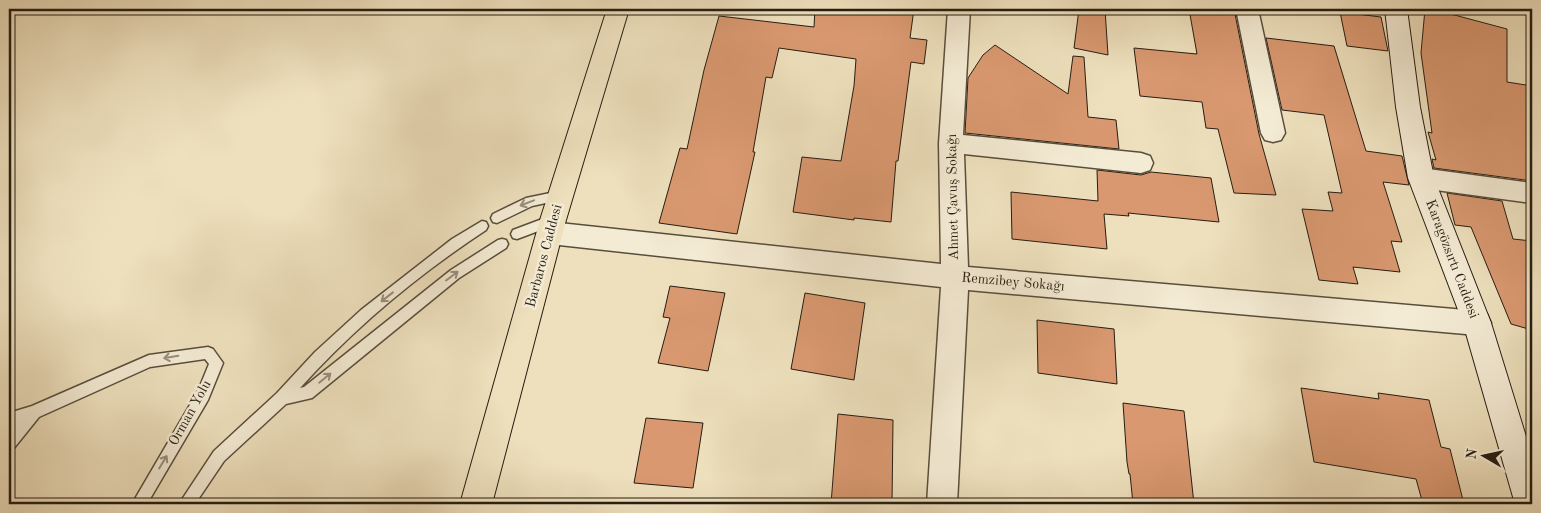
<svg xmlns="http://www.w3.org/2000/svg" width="1541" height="513" font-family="'Old Standard TT',serif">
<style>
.building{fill:#d99870;stroke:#261d12}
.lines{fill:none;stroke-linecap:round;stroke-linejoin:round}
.lane-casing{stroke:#584e3d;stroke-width:3}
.street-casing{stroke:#584e3d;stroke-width:3}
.secondary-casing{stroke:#261d12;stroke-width:2}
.primary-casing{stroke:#261d12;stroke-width:2}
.lane{fill:#f4ebd4;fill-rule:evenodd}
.street{fill:#f4ebd4;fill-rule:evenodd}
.secondary{fill:#f4ebd4;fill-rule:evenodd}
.primary{fill:#eee0bd;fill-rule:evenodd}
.oneway{stroke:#978e7d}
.labels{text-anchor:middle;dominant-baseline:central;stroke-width:5;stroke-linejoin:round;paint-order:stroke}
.street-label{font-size:14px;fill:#261d12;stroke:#f4ebd4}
</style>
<rect width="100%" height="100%" fill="#eee0bd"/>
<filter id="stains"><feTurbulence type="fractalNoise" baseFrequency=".004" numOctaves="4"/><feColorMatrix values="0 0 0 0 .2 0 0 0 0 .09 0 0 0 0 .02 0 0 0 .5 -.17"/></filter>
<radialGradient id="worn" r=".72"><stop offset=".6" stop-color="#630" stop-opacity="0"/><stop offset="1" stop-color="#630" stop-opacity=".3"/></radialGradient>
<g class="building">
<path d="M 815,9 L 914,9 L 910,38 L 927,40 L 924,64 L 911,62 L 898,161 L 896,161 L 891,222 L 854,218 L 854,220 L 793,212 L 802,157 L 841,161 L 854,86 L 856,59 L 779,48 L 772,78 L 766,77 L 753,152 L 755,152 L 737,234 L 659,223 L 680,148 L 687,149 L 704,70 L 719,16 L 814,27 Z"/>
<path d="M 1079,9 L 1105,9 L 1108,55 L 1074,48 Z"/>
<path d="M 1189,9 L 1234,9 L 1259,134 L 1276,195 L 1234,193 L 1218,129 L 1206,128 L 1202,102 L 1140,96 L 1134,48 L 1197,54 Z"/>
<path d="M 1425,9 L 1432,9 L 1507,29 L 1507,82 L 1532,86 L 1532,181 L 1434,168 L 1432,159 L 1436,160 L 1428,132 L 1432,133 L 1421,53 Z"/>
<path d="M 1340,12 L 1381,17 L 1388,51 L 1347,46 Z"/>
<path d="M 1266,38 L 1334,46 L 1366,151 L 1402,156 L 1409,185 L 1383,182 L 1402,242 L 1391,241 L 1400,272 L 1353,267 L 1358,284 L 1319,280 L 1302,209 L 1333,211 L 1328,192 L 1342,193 L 1324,115 L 1282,110 Z"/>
<path d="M 995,45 L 1068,94 L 1073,56 L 1084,57 L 1088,117 L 1116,120 L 1119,149 L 965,133 L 968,78 L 983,55 Z"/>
<path d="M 1097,170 L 1141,175 L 1151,172 L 1211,178 L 1219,222 L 1128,213 L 1129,216 L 1104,214 L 1107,249 L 1012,239 L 1011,192 L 1098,201 Z"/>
<path d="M 1447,193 L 1502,201 L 1513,239 L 1532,241 L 1532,330 L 1511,324 L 1471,227 L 1455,225 Z"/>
<path d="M 670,286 L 725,293 L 708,371 L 658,363 L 670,318 L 663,317 Z"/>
<path d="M 805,293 L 865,303 L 854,380 L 791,369 Z"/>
<path d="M 1037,320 L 1114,329 L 1117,384 L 1038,373 Z"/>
<path d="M 1301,388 L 1379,399 L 1378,393 L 1429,400 L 1441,447 L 1450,449 L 1464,504 L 1423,504 L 1416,479 L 1314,462 Z"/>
<path d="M 1123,403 L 1184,411 L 1194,504 L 1133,504 L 1130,474 L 1129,474 L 1127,462 Z"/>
<path d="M 838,414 L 893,420 L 892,504 L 831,504 Z"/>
<path d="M 646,418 L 703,423 L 693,488 L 634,483 Z"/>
</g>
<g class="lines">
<g class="lane-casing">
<g id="lane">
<path d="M 560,191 L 564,193 L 566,196 L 564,199 L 532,206 L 497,223 L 493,222 L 491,218 L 493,214 L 526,198 Z"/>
<path d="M 553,215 L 557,216 L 559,220 L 557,224 L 517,239 L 513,238 L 511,234 L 513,230 Z"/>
<path d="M 482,221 L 486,222 L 488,226 L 486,230 C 419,274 354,328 300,388 L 304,387 L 451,270 L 498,240 L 502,239 L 506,240 L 508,244 L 506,248 L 459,278 L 312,398 L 286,404 L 224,461 L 195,504 L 179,504 L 214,451 L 277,393 L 315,352 L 361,310 L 452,239 Z"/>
<path d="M 208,347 L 213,349 L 223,363 L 208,400 L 147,504 L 132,504 L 198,391 L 209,364 L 205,359 L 150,367 L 39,417 L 14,448 L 9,450 L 9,432 L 15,425 L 9,427 L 9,413 L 32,406 L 149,355 Z"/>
</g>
</g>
<g class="street-casing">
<g id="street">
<path d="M 948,9 L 970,9 L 963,135 L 1141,153 L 1150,156 L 1153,163 L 1150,170 L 1141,173 L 964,154 L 968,267 L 1477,311 L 1487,314 L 1491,323 L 1487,332 L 1477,335 L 968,290 L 957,504 L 927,504 L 941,287 L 550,244 L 541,241 L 537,233 L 541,225 L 550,222 L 941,264 L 939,143 Z"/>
<path d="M 1236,9 L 1258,9 L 1285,133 L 1281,140 L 1273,142 L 1265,140 L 1261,133 Z"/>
<path d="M 1421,168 L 1532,183 L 1532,203 L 1421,188 L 1412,185 L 1409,178 L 1412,171 Z"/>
</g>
</g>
<g class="secondary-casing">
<path id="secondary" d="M 1385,9 L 1407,9 L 1420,107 L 1434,178 L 1491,323 L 1532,456 L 1532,504 L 1515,504 L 1463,323 L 1408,178 L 1396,107 Z"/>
</g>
<g class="primary-casing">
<path id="primary" d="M 607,9 L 629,9 L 566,220 L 492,504 L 460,504 L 540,220 Z"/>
</g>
<use href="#lane" class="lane"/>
<use href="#street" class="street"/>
<use href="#secondary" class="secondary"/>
<use href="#primary" class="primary"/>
</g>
<defs><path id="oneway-shaft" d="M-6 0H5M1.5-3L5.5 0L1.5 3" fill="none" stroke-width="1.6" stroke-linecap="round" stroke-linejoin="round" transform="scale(1.25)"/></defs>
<g class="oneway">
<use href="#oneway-shaft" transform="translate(527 203) rotate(159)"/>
<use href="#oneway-shaft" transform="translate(452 276) rotate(-37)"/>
<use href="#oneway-shaft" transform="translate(387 297) rotate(142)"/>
<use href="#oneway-shaft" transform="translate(171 357) rotate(170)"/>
<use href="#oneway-shaft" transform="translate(325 378) rotate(-39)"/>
<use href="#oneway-shaft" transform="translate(163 462) rotate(-59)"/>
</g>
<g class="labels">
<g class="street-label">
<text transform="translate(953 197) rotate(-91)">Ahmet Çavuş Sokağı</text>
<text transform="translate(544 256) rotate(-75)">Barbaros Caddesi</text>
<text transform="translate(1452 259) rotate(69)">Karagözsırtı Caddesi</text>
<text transform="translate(1013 282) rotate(5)">Remzibey Sokağı</text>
<text transform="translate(190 413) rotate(-61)">Orman Yolu</text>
</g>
</g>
<rect width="1541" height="513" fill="none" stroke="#eee0bd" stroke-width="30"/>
<rect x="10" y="10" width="1521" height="493" fill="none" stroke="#261d12" stroke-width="2.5"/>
<rect x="15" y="15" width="1511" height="483" fill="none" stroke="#261d12"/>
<g transform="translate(1484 456) rotate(279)" stroke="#f4ebd4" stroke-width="4" paint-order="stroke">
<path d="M0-4L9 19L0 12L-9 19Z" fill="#261d12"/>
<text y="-8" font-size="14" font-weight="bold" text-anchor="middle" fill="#261d12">N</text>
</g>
<rect width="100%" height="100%" filter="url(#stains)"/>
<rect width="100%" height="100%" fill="url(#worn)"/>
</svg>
